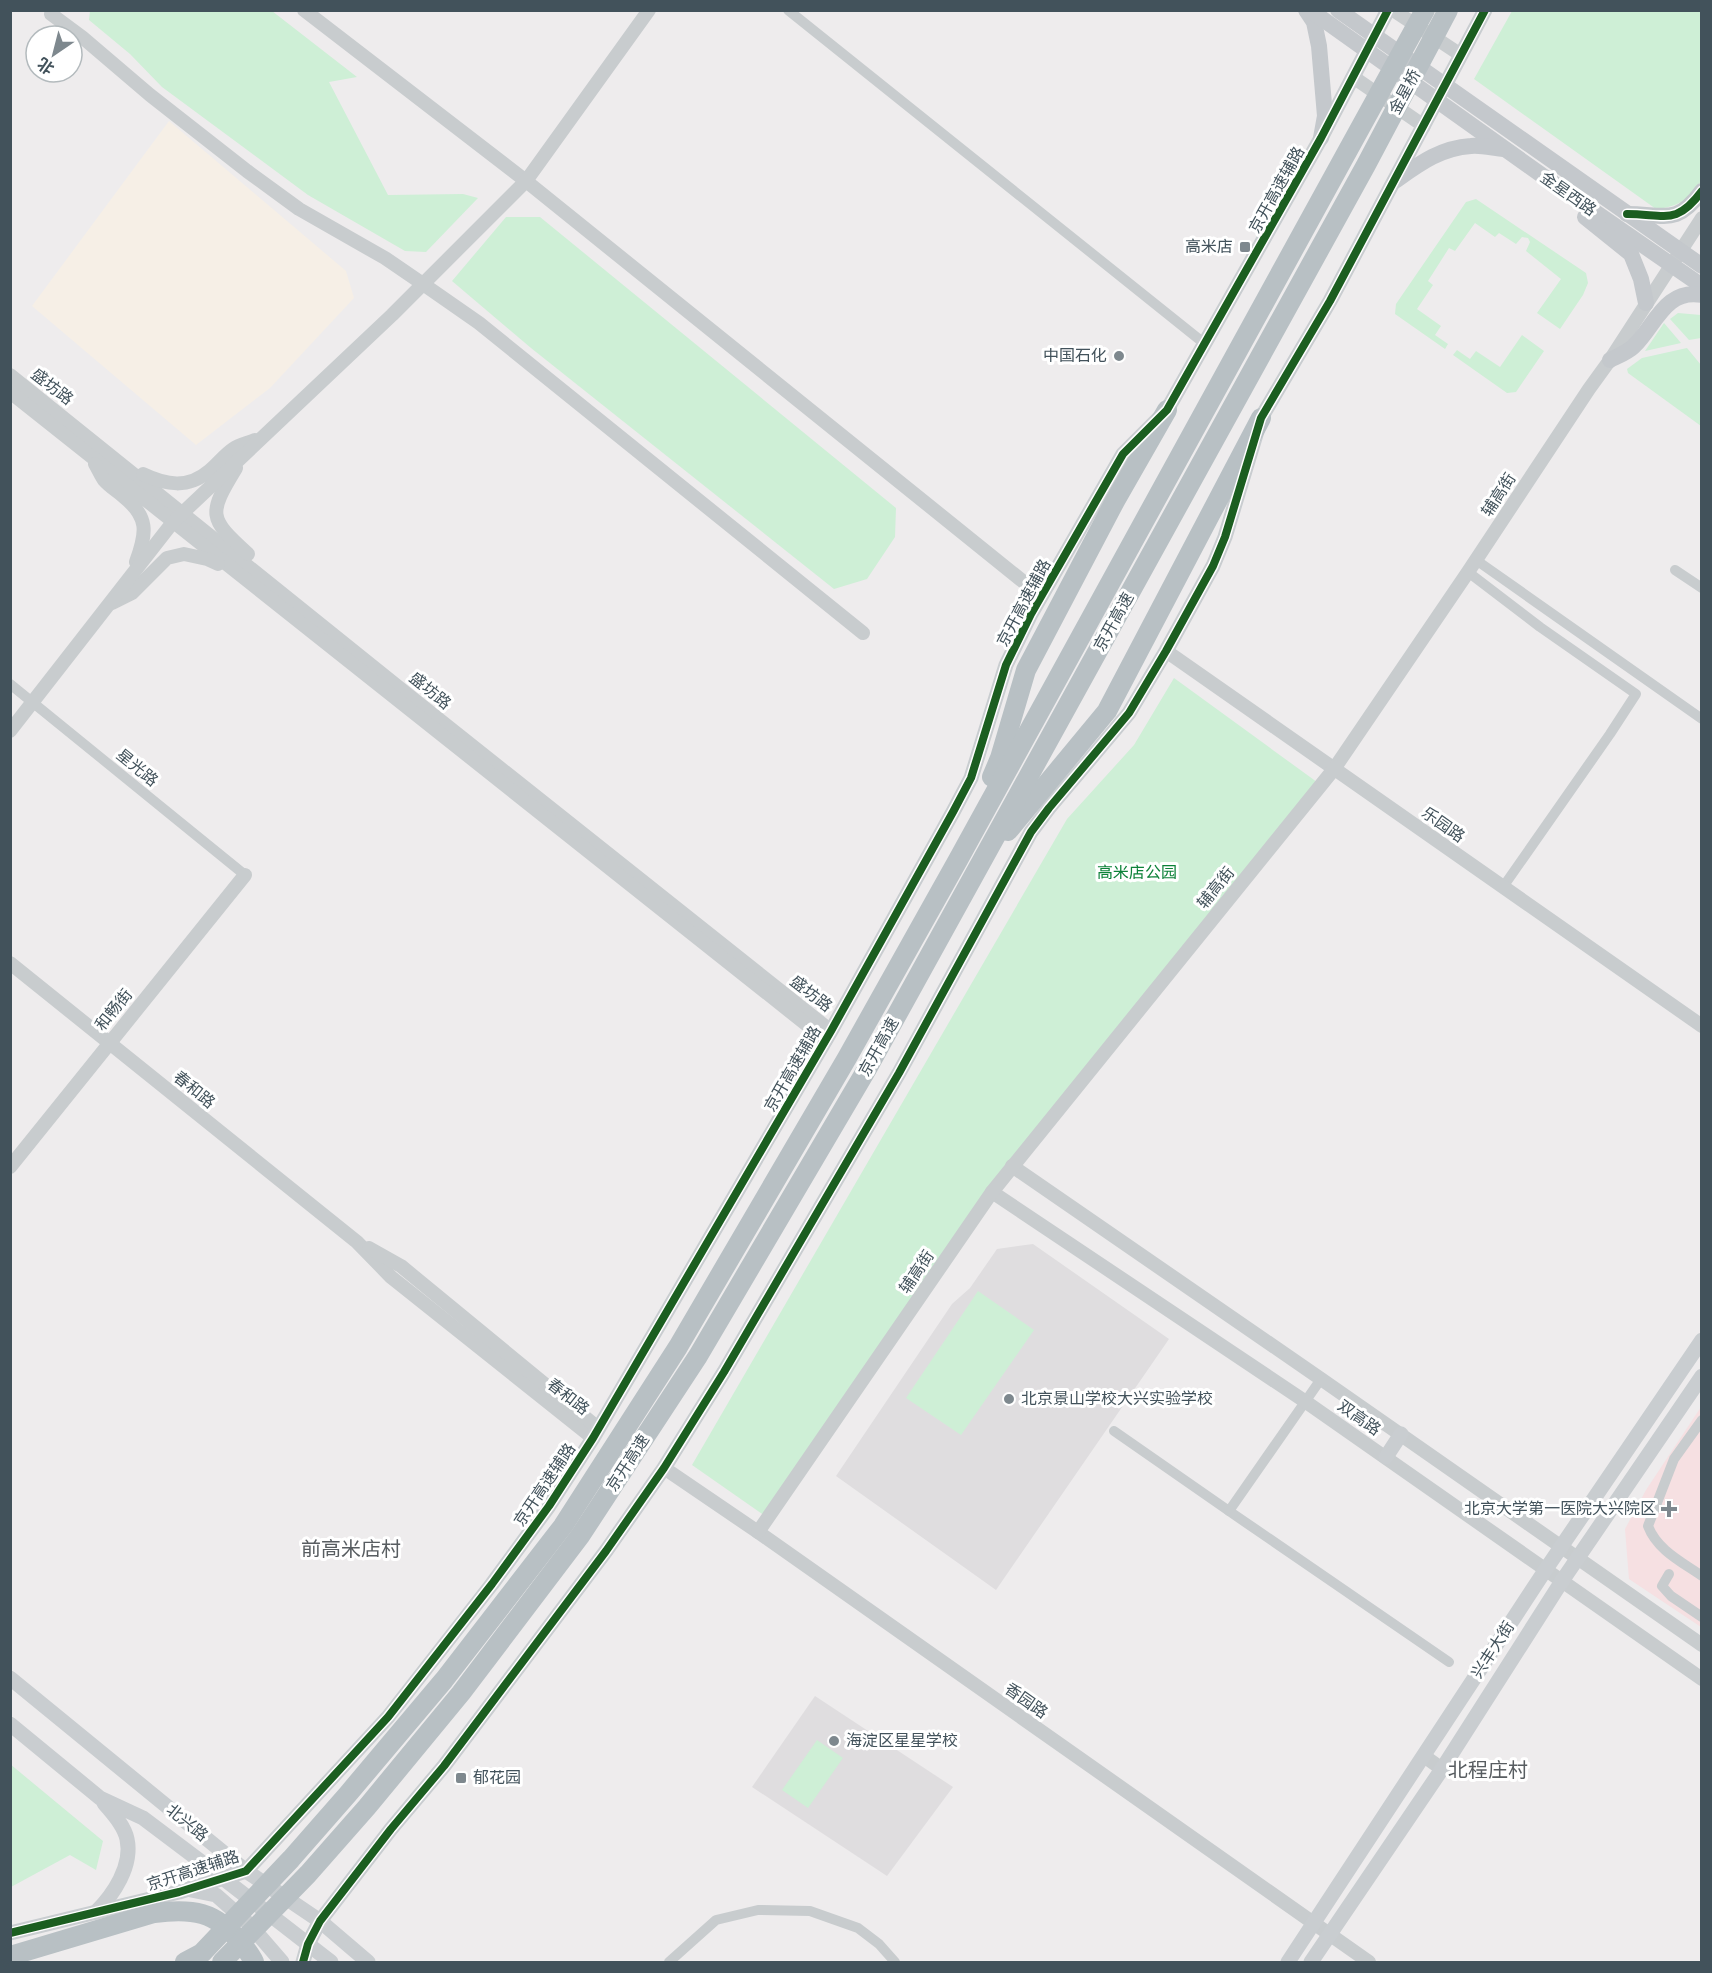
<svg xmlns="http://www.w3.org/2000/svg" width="1712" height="1973" font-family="'Varela Round','Noto Sans SC',sans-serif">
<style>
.commercial{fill:#f6efe6}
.education{fill:#dfdddf}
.medical{fill:#f6e0e2}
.green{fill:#ceefd6}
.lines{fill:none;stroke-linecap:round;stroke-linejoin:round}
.minor{stroke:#c8ccce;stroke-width:10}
.tertiary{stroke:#c8ccce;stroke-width:14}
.secondary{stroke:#c9cdd0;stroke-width:15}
.primary{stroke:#c4c8cc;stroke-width:16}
.motorway{stroke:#b8c0c4;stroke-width:20}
.cycleway-casing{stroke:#fff;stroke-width:11}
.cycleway{stroke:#1b5e20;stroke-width:8}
.poi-dot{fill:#7e888e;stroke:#fff;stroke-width:2}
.labels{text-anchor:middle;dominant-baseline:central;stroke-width:6;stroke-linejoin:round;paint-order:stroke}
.street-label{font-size:16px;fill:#42525b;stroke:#fff}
.poi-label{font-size:16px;fill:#42525b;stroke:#fff;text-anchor:end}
.park-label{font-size:16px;fill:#0d8239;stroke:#fff}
.quarter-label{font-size:20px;fill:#585d61;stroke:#fff}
</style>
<rect width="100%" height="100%" fill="#eeeced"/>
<path class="commercial" d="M 169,121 L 346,271 L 354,298 L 270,388 L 196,445 L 32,306 Z"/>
<g class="education">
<path d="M 1033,1244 L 1169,1339 L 996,1590 L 836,1476 L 952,1304 L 970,1288 L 997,1249 Z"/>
<path d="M 815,1696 L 953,1787 L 887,1876 L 752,1787 Z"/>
</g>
<path class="medical" d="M 1701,1407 L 1701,1627 L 1629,1579 L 1625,1529 L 1646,1490 Z"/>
<g class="green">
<path d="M 90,11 L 272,11 L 357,77 L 329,82 L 388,195 L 463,194 L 478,198 L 426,252 L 405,251 L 308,195 L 162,87 L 130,54 L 89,20 Z"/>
<path d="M 1512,11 L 1701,11 L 1701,181 C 1690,199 1678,207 1656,209 L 1474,79 Z"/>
<path d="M 1476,199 L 1586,273 L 1588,283 L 1583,295 L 1560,329 L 1537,313 L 1561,279 L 1526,251 L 1530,242 L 1528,238 L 1522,237 L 1516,244 L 1499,233 L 1495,237 L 1475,223 L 1455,251 L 1449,248 L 1428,281 L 1433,285 L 1417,309 L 1441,326 L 1435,335 L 1448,344 L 1445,349 L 1395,314 L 1396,304 L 1466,202 Z"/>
<path d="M 506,217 L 540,217 L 896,508 L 895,537 L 867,579 L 834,589 L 531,348 L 452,281 Z"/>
<path d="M 1678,313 L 1701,315 L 1701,338 L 1689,340 L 1670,319 Z"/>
<path d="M 1664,323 L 1681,343 L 1645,351 Z"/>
<path d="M 1522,335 L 1544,351 L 1516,392 L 1507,393 L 1453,355 L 1457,350 L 1470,359 L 1476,351 L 1500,367 Z"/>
<path d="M 1687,348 L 1701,365 L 1701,426 L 1628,373 L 1627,369 L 1642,358 Z"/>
<path d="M 1174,678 L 1321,785 L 1037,1134 L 768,1518 L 692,1465 L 1067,819 L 1134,745 Z"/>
<path d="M 978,1291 L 1034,1330 L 961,1435 L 906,1398 Z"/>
<path d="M 817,1740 L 843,1758 L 808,1808 L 782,1790 Z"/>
<path d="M 10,1764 L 103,1841 L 96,1870 L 70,1855 L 11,1887 Z"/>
</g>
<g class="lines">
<g class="minor">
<path d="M 788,10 L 1205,344"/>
<path d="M 1476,560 L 1702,719"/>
<path d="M 1675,570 L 1702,588"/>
<path d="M 1468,572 L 1540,627 L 1636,694 L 1610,734 L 1503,887"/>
<path d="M 10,684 L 245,875"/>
<path d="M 1702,1420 L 1674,1459 L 1648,1526 C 1657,1550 1682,1562 1702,1576"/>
<path d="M 1114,1431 L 1229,1511 L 1321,1379"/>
<path d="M 1229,1511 L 1449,1662"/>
<path d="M 1669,1574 L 1662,1586 L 1671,1596 L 1702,1617"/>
<path d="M 669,1962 L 716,1920 L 758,1910 L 810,1911 L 858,1928 L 879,1944 L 895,1962"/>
</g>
<g class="tertiary">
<path d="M 304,10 L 526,181 L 1041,596"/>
<path d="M 1393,10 L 1461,55"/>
<path d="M 51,14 L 82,37 L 150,95 L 247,171 L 299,209 L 385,258 L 423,284 L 479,323 L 863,633"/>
<path d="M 1353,77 L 1424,126"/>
<path d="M 10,375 L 402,690 L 831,1031"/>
<path d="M 10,392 L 826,1040"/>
<path d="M 95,464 C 98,469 101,476 104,480 C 109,486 117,491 123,496 C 149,517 147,532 136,562"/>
<path d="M 236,468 C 208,514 208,518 248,554"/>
<path d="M 143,474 C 166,485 188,489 209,471 C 217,465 224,455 233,449 C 239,445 248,443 255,440"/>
<path d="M 112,603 L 132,593 L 167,558 L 184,554 L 207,559 L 218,564"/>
<path d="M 1166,651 L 1702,1026"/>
<path d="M 10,731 L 173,522 L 392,315 L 526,181 L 649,10"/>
<path d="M 10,963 L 357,1242 L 391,1277 L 593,1438"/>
<path d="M 1012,1166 L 1321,1379 L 1702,1645"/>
<path d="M 10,1167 L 245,875"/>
<path d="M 992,1192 L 1306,1402 L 1702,1679"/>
<path d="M 369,1248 L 401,1266 L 598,1428"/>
<path d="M 664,1468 L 758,1532 L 1369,1962"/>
<path d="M 758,1532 L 992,1192 L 1334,769 L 1468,572 L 1589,389 L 1610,360 L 1702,218"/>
<path d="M 1424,1756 L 1442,1769"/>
</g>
<g class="secondary">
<path d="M 1386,1457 L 1401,1434"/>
<path d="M 10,1678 L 246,1871 L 320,1921 L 368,1962"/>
<path d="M 10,1724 L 100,1798 L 143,1818 L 224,1879 L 331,1962"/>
<path d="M 191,1890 L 216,1895 L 250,1925 L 282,1962"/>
<path d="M 96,1912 C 113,1895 133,1866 127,1839 C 124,1825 112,1813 104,1803"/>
<path d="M 10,1933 L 179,1892 L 246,1871 L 388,1717 L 492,1584 L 549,1506 L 593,1438 L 831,1031 L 953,812 L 971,778 L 1006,665 L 1031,614 L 1123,454 L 1167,410 L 1321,138 L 1388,10"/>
<path d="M 303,1962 L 308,1944 L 320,1921 L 391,1829 L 444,1766 L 484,1713 L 606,1551 L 664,1468 L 724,1372 L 899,1073 L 1031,832 L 1049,808 L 1129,713 L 1166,651 L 1213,566 L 1225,537 L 1261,418 L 1330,301 L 1485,10"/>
<path d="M 1288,1962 L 1546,1569 L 1702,1340"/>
<path d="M 1311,1962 L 1442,1769 L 1562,1581 L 1702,1376"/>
</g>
<g class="primary">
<path d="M 1306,10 L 1314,22 L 1319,46 L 1325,116 L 1321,138"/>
<path d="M 1310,10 L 1543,176 L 1702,286"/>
<path d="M 1338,10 L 1702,266"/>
<path d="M 1395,181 C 1419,164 1440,148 1471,146 C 1481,145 1493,148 1504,149"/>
<path d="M 1627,214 C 1665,214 1676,226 1702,191"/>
<path d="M 1585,217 L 1631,254 L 1641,279 L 1646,303"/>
<path d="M 1610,360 C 1618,356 1628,352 1634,346 C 1655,326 1665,288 1702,295"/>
</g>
<g class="motorway">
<path d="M 992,777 L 1000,758 L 1026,670 L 1115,501 L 1167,410"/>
<path d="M 1008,831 L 1107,711 L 1261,418"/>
<path d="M 10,1956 L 154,1913 C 192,1908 216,1911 241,1943 C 246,1949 251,1955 254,1962"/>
<path d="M 185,1962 L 202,1953 L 291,1859 L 348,1794 L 444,1680 L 563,1526 L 678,1347 L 847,1058 L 958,860 L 1425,10"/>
<path d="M 222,1962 L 308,1874 L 367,1807 L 461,1693 L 580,1536 L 698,1356 L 867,1069 L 1366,165 L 1448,10"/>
</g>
<g class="cycleway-casing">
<g id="cycleway">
<path d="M 1627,214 C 1665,214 1676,226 1702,191"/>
<path d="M 10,1933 L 179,1892 L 246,1871 L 388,1717 L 492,1584 L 549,1506 L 593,1438 L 831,1031 L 953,812 L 971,778 L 1006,665 L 1031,614 L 1123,454 L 1167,410 L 1321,138 L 1388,10"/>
<path d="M 303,1962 L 308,1944 L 320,1921 L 391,1829 L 444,1766 L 484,1713 L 606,1551 L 664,1468 L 724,1372 L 899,1073 L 1031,832 L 1049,808 L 1129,713 L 1166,651 L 1213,566 L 1225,537 L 1261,418 L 1330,301 L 1485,10"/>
</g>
</g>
<use href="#cycleway" class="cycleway"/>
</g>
<g class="poi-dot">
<rect x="1239" y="241" width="12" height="12" rx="3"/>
<circle cx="1119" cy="356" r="6"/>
<circle cx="1009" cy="1399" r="6"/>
<path d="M1666 1500h6v6h6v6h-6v6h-6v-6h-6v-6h6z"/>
<circle cx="834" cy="1741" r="6"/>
<rect x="455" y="1772" width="12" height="12" rx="3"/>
</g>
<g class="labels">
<g class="street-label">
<text transform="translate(1405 92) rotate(-62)">金星桥</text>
<text transform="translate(1277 190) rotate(-61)">京开高速辅路</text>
<text transform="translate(1568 194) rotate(35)">金星西路</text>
<text transform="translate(52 387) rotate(38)">盛坊路</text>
<text transform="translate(1499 495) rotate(-57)">辅高街</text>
<text transform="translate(1024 603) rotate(-62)">京开高速辅路</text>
<text transform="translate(1114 622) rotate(-61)">京开高速</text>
<text transform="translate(430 691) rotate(39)">盛坊路</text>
<text transform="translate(137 768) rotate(39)">星光路</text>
<text transform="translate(1443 825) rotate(35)">乐园路</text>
<text transform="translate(1216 888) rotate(-51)">辅高街</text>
<text transform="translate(811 994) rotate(38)">盛坊路</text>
<text transform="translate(114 1010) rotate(-51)">和畅街</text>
<text transform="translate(879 1047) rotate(-61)">京开高速</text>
<text transform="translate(793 1069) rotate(-60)">京开高速辅路</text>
<text transform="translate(194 1090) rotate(39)">春和路</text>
<text transform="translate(917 1272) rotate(-56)">辅高街</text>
<text transform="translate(568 1397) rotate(38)">春和路</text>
<text transform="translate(1359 1418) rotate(35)">双高路</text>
<text transform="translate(628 1463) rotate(-57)">京开高速</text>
<text transform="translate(545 1485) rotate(-56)">京开高速辅路</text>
<text transform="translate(1493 1650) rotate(-57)">兴丰大街</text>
<text transform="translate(1026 1701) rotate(35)">香园路</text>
<text transform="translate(187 1823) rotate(39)">北兴路</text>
<text transform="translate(193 1871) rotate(-18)">京开高速辅路</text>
</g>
<g class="poi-label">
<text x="1233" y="247">高米店</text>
<text x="1107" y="356">中国石化</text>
<text x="1021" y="1399" text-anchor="start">北京景山学校大兴实验学校</text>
<text x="1656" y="1509">北京大学第一医院大兴院区</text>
<text x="846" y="1741" text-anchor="start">海淀区星星学校</text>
<text x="473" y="1778" text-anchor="start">郁花园</text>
</g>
<g class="park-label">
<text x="1137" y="873">高米店公园</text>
</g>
<g class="quarter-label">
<text x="351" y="1550">前高米店村</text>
<text x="1488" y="1771">北程庄村</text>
</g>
</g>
<rect width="1712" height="1973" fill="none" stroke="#42525b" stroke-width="24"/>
<g transform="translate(54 54) rotate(215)"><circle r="28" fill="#ffffff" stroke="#b3babd" stroke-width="1.5"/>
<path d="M0-4.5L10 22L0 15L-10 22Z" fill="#7e888e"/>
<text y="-9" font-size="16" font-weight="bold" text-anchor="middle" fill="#42525b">北</text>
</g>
</svg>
